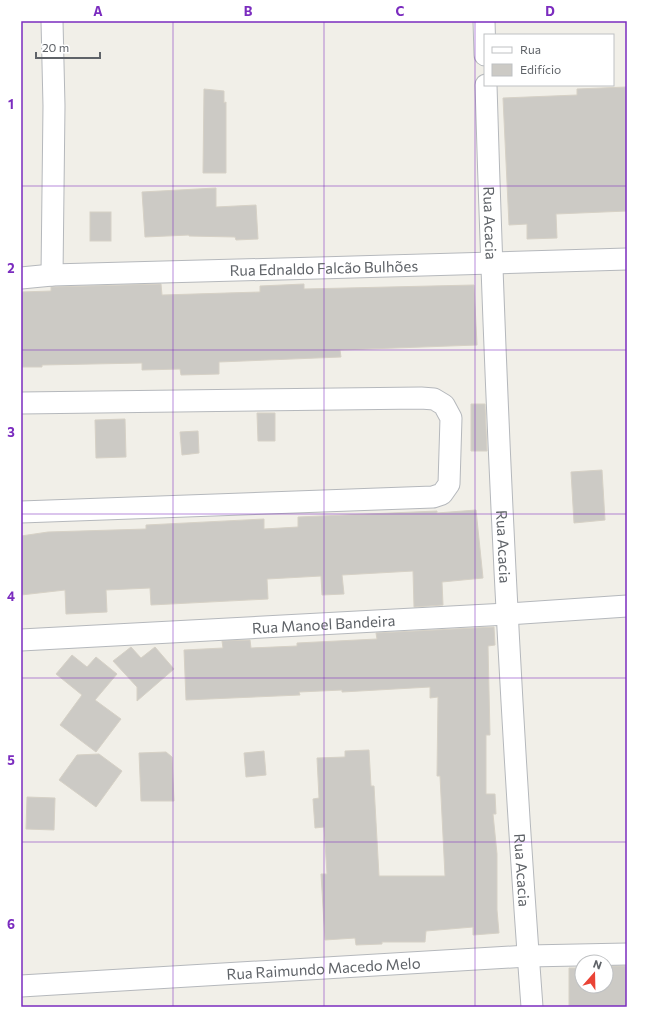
<svg xmlns="http://www.w3.org/2000/svg" width="648" height="1028" font-family="Commissioner,sans-serif">
<style>
.building{fill:#cccac5;stroke:#d6d1c6}
.lines{fill:none;stroke-linecap:round;stroke-linejoin:round}
.minor-casing{stroke:#b5b8bc;stroke-width:23}
.minor{stroke:#fff;stroke-width:21}
.grid{fill:none;stroke:#7b2cbf;stroke-width:1;stroke-opacity:0.55}
.labels{text-anchor:middle;dominant-baseline:central;stroke-width:3;stroke-linejoin:round;paint-order:stroke}
.street-label{font-size:15px;fill:#5f6368;stroke:#fff}
.neatline{fill:none;stroke:#7b2cbf;stroke-width:1.5}
.grid-label{font-size:13px;text-anchor:middle;font-weight:bold;fill:#7b2cbf}
</style>
<rect width="100%" height="100%" fill="#f1efe8"/>
<g class="building">
<path d="M 626,87 L 627,211 L 556,214 L 557,238 L 527,239 L 527,224 L 509,225 L 503,98 L 577,95 L 577,89 Z"/>
<path d="M 204,89 L 224,91 L 224,103 L 226,102 L 226,173 L 203,173 Z"/>
<path d="M 216,188 L 216,207 L 256,205 L 258,239 L 236,240 L 235,237 L 189,236 L 189,235 L 145,237 L 142,192 Z"/>
<rect x="90" y="212" width="21" height="29"/>
<path d="M 161,284 L 162,295 L 260,292 L 260,286 L 304,284 L 304,289 L 474,285 L 477,345 L 340,350 L 341,357 L 219,362 L 219,374 L 181,375 L 180,369 L 142,370 L 142,363 L 42,365 L 42,367 L 21,367 L 21,292 L 51,291 L 51,287 Z"/>
<path d="M 471,404 L 485,404 L 487,451 L 471,451 Z"/>
<path d="M 257,413 L 275,413 L 275,441 L 258,441 Z"/>
<path d="M 125,419 L 126,457 L 96,458 L 95,420 Z"/>
<path d="M 198,431 L 199,453 L 182,455 L 180,432 Z"/>
<path d="M 602,470 L 605,520 L 574,523 L 571,472 Z"/>
<path d="M 476,510 L 483,578 L 442,582 L 443,605 L 414,607 L 413,571 L 342,575 L 344,594 L 322,595 L 321,576 L 267,579 L 268,599 L 151,605 L 150,588 L 106,590 L 107,612 L 66,614 L 65,590 L 21,595 L 21,536 L 48,532 L 146,529 L 146,525 L 264,519 L 264,529 L 298,527 L 298,517 L 437,511 L 437,513 Z"/>
<path d="M 494,627 L 495,645 L 488,646 L 490,735 L 486,735 L 486,794 L 495,794 L 496,814 L 493,814 L 497,854 L 497,910 L 499,933 L 473,935 L 473,927 L 426,931 L 425,942 L 382,942 L 382,944 L 356,945 L 355,938 L 325,940 L 321,874 L 327,874 L 324,827 L 315,828 L 313,799 L 319,798 L 317,758 L 345,757 L 345,751 L 369,750 L 371,786 L 374,786 L 379,876 L 445,876 L 440,776 L 437,776 L 438,697 L 430,698 L 430,687 L 342,692 L 342,690 L 299,692 L 300,695 L 186,700 L 184,650 L 223,648 L 222,641 L 250,640 L 251,648 L 297,646 L 297,643 L 377,639 L 376,633 Z"/>
<path d="M 131,647 L 141,658 L 155,647 L 174,669 L 137,701 L 137,687 L 113,661 Z"/>
<path d="M 72,655 L 87,667 L 96,657 L 117,674 L 95,700 L 121,719 L 96,752 L 60,725 L 82,695 L 56,674 Z"/>
<path d="M 264,751 L 266,775 L 246,777 L 244,753 Z"/>
<path d="M 166,752 L 172,757 L 174,801 L 141,801 L 139,753 Z"/>
<path d="M 99,754 L 122,771 L 96,807 L 59,780 L 77,755 Z"/>
<path d="M 27,797 L 55,798 L 54,830 L 26,829 Z"/>
<path d="M 606,966 L 627,966 L 627,1007 L 569,1007 L 569,968 L 582,968 L 582,986 L 606,986 Z"/>
</g>
<g class="lines">
<g class="minor-casing">
<g id="minor">
<path d="M 484,21 L 485,55"/>
<path id="s1" d="M 486,85 C 495,393 509,700 532,1007"/>
<path d="M 52,275 L 54,106 L 52,21"/>
<path id="s2" d="M 21,278 L 52,275 C 244,269 435,266 627,259"/>
<path d="M 21,403 L 421,398 L 434,399 L 444,405 L 451,418 L 449,484 L 442,494 L 433,497 L 21,512"/>
<path id="s3" d="M 21,640 L 507,614 L 627,606"/>
<path id="s4" d="M 21,986 L 528,956 L 627,954"/>
</g>
</g>
<use href="#minor" class="minor"/>
</g>
<path class="grid" d="M 173,21 L 173,1007M 324,21 L 324,1007M 475,21 L 475,1007M 21,186 L 627,186M 21,350 L 627,350M 21,514 L 627,514M 21,678 L 627,678M 21,842 L 627,842"/>
<g class="labels">
<g class="street-label">
<text stroke="none"><textPath href="#s1" startOffset="138">Rua Acacia</textPath></text>
<text stroke="none"><textPath href="#s2" startOffset="303">Rua Ednaldo Falcão Bulhões</textPath></text>
<text stroke="none"><textPath href="#s1" startOffset="462">Rua Acacia</textPath></text>
<text stroke="none"><textPath href="#s3" startOffset="303">Rua Manoel Bandeira</textPath></text>
<text stroke="none"><textPath href="#s1" startOffset="786">Rua Acacia</textPath></text>
<text stroke="none"><textPath href="#s4" startOffset="303">Rua Raimundo Macedo Melo</textPath></text>
</g>
</g>
<rect width="648" height="1028" fill="none" stroke="#ffffff" stroke-width="44"/>
<rect x="484" y="34" width="130" height="52" fill="#ffffff" stroke="#bfc1c3"/>
<rect x="492" y="47" width="20" height="6" fill="#ffffff" stroke="#bfc1c3"/>
<text x="520" y="54" font-size="12" fill="#5f6368">Rua</text>
<rect x="492" y="64" width="20" height="12" fill="#cccac5" stroke="#bfc1c3"/>
<text x="520" y="74" font-size="12" fill="#5f6368">Edifício</text>
<g transform="translate(594 974) rotate(20)"><circle r="19" fill="#ffffff" stroke="#bfc1c3"/>
<path d="M0-3L7 15L0 10L-7 15Z" fill="#ea4335"/>
<text y="-6" font-size="11" font-weight="bold" text-anchor="middle" fill="#5f6368">N</text>
</g>
<path d="M36 52v6h64v-6" fill="none" stroke="#5f6368" stroke-width="2"/>
<text x="42" y="52" font-size="12" fill="#5f6368" stroke="#ffffff" stroke-width="3" paint-order="stroke">20 m</text>
<rect x="22" y="22" width="604" height="984" class="neatline"/>
<g class="grid-label">
<text x="98" y="16">A</text>
<text x="248" y="16">B</text>
<text x="400" y="16">C</text>
<text x="550" y="16">D</text>
<text x="11" y="109">1</text>
<text x="11" y="273">2</text>
<text x="11" y="437">3</text>
<text x="11" y="601">4</text>
<text x="11" y="765">5</text>
<text x="11" y="929">6</text>
</g>
</svg>
